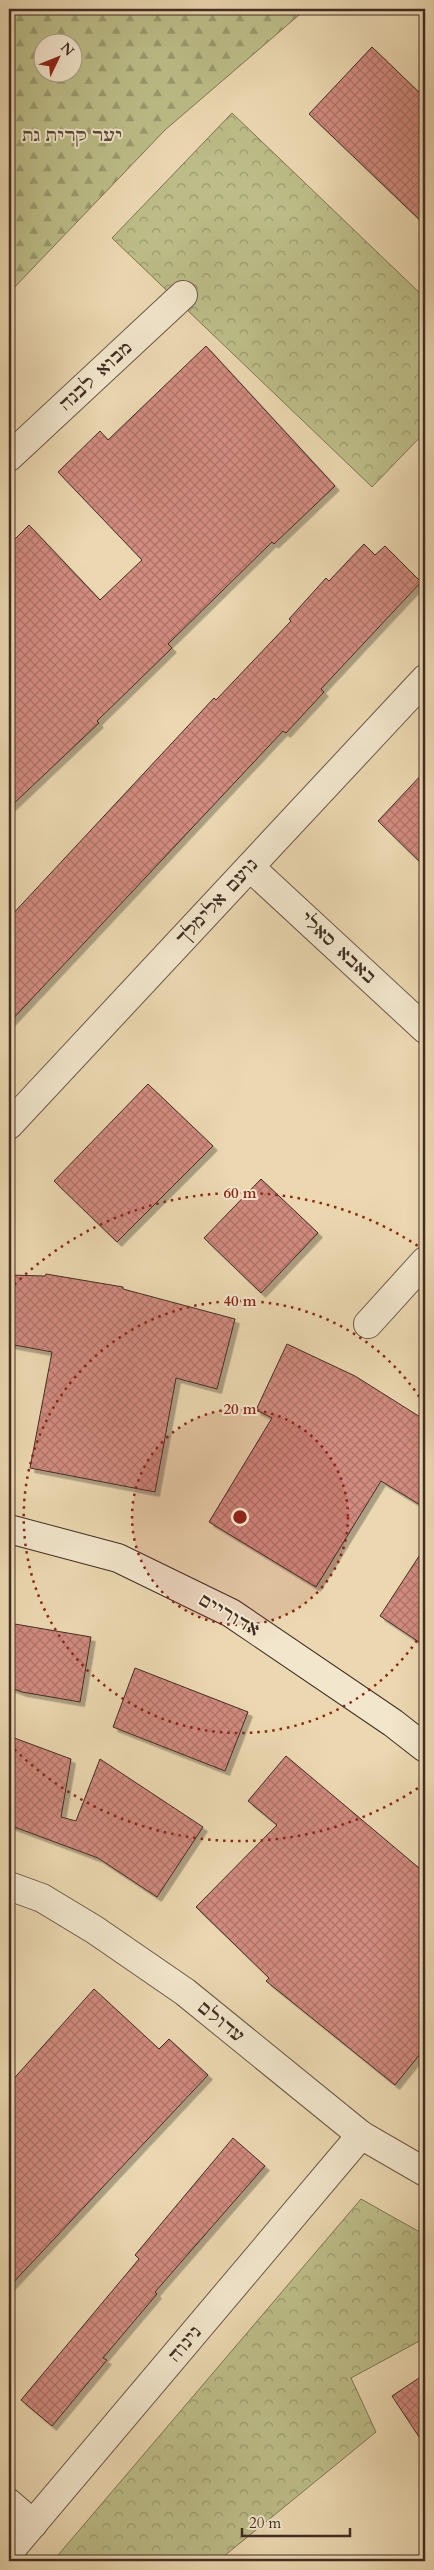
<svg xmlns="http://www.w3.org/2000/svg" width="434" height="2570" font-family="Cardo,'Frank Ruhl Libre',serif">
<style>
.forest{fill:url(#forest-firs);stroke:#7e7556;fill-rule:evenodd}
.park{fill:url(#park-crowns);stroke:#7e7556}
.building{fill:url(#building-cross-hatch);stroke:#412d24;filter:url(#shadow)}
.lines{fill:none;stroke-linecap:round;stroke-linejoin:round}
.street-casing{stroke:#6c5847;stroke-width:30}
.secondary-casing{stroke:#412d24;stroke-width:30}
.street{stroke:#f2e6cc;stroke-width:28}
.secondary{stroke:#f2e6cc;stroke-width:28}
.ring{fill:none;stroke:#8f2418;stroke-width:2.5;stroke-dasharray:2.5 5}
.labels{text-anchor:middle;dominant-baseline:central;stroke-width:4;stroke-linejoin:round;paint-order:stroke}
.park-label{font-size:18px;font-style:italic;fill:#5a4a38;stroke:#f2e6cc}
.street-label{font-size:18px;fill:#412d24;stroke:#f2e6cc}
.centre{fill:#8f2418;stroke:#f2e6cc;stroke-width:2.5}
.ring-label{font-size:15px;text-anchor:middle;font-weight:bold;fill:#8f2418;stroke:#f2e6cc;stroke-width:4;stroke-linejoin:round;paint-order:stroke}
</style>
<defs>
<pattern id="forest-firs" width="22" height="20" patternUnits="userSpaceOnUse" patternTransform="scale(1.25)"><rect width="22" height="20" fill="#bcbd88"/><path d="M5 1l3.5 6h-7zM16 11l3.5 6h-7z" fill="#9a9a6f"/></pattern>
<pattern id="park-crowns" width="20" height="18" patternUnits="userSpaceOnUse" patternTransform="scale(1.25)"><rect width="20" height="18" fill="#bcbd88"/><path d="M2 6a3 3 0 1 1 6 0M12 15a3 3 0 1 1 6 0" fill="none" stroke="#9a9a6f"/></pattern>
<pattern id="building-cross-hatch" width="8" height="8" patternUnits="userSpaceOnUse" patternTransform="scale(1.25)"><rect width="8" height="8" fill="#d28b7f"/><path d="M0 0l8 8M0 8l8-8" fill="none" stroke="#ac7268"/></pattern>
<filter id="shadow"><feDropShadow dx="4.5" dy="4.5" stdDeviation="0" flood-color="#0004"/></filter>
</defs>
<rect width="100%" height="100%" fill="#ebd8b1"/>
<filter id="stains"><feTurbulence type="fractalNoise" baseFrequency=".004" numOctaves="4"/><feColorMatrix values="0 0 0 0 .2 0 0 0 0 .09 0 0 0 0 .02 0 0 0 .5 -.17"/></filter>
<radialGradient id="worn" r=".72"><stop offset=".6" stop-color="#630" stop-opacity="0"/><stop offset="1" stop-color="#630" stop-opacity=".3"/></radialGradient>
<path class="forest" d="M 9,9 L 306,9 L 165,130 L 9,293 ZM 42,42 L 72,42 L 72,72 L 42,72 Z"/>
<g class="park">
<path d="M 232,113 L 425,298 L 425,432 L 372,487 L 112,238 Z"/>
<path d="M 361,2199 L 425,2235 L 425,2338 L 351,2378 L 376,2432 L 218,2561 L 53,2561 Z"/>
</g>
<g class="building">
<path d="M 372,47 L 425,98 L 425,225 L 309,114 Z"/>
<path d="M 206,346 L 335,486 L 274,544 L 272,542 L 168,644 L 172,648 L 97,721 L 99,723 L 9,808 L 9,545 L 29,525 L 100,600 L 142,560 L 58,472 L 100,431 L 108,440 Z"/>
<path d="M 364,544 L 375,555 L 385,546 L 421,582 L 321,689 L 324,692 L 286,733 L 283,731 L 9,1023 L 9,918 L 214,698 L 216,700 L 291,621 L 289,619 L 326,578 L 329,581 Z"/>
<path d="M 425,771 L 425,867 L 378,821 Z"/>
<path d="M 148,1084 L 213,1146 L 117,1242 L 54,1181 Z"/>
<path d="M 261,1179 L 318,1233 L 261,1293 L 204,1238 Z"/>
<path d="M 46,1274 L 123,1287 L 123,1289 L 235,1319 L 217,1389 L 176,1378 L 155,1492 L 30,1468 L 52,1352 L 9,1344 L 9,1275 L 45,1276 Z"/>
<path d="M 287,1344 L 355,1376 L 425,1420 L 425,1508 L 381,1481 L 316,1587 L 209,1522 L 272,1418 L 256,1410 Z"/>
<path d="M 425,1547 L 425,1646 L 380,1616 Z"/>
<path d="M 9,1623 L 91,1637 L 80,1702 L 22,1692 L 9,1687 Z"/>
<path d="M 135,1668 L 248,1712 L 225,1771 L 113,1727 Z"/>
<path d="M 9,1736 L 71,1759 L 61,1817 L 76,1821 L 100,1759 L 203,1827 L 157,1897 L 98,1858 L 9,1825 Z"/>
<path d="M 286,1756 L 425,1873 L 425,2048 L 395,2085 L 266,1981 L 269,1978 L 196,1907 L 277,1825 L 248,1801 Z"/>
<path d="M 94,1989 L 159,2049 L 169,2039 L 208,2075 L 9,2287 L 9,2084 Z"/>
<path d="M 233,2138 L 265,2166 L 155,2292 L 157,2294 L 103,2358 L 107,2360 L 52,2426 L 21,2400 L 139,2259 L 135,2255 Z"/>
<path d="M 425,2374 L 425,2446 L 392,2396 Z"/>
</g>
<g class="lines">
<g class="street-casing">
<g id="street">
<path d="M 9,457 L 183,295"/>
<path d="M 250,867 L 425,1029"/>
<path d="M 9,1125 L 425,679"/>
<path d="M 368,1324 L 425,1261"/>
<path d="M 9,1886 L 42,1898 L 95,1930 L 185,1992 L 361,2135 L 425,2172"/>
<path d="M 9,2503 L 33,2524"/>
<path d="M 9,2552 L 361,2135"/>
</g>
</g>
<g class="secondary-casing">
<path id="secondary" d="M 9,1529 L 118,1558 L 231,1613 L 393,1723 L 425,1748"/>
</g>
<use href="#street" class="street"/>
<use href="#secondary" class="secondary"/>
</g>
<circle cx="240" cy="1517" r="108" fill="#8f2418" fill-opacity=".12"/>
<g class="ring">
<circle cx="240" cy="1517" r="108"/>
<path d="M425 1628A216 216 0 1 1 425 1406"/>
<path d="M424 1784A324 324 0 0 1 9 1744M9 1290A324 324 0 0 1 424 1250"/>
</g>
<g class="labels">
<g class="park-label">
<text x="72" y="135">יער קרית גת</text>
</g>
<g class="street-label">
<text transform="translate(96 376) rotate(-43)">מבוא לבנה</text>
<text transform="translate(217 902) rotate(-47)">נועם אלימלך</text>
<text transform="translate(338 948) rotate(43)">באבא סאלי</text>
<text transform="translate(229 1615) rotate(30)">אדוריים</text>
<text transform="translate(221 2022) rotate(39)">עדולם</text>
<text transform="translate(185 2344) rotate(-50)">נינוה</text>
</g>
</g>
<circle cx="240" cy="1517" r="8" class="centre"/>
<g class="ring-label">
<text x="240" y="1198">60 m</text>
<text x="240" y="1306">40 m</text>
<text x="240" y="1414">20 m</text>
</g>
<rect width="434" height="2570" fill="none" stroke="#ebd8b1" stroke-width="30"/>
<rect x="10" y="10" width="414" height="2550" fill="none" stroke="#412d24" stroke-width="2.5"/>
<rect x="15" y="15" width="404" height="2540" fill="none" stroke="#412d24"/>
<g transform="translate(58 58) rotate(47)"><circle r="24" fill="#f2e6cc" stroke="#ab9c89"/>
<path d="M0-4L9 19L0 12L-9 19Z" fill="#8f2418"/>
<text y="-8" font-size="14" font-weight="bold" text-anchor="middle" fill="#412d24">N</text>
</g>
<path d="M242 2528v8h108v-8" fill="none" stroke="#412d24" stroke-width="2.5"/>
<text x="249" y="2528" font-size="15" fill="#412d24" stroke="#f2e6cc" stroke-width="4" paint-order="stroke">20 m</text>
<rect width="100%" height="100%" filter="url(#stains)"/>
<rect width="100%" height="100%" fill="url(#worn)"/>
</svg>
